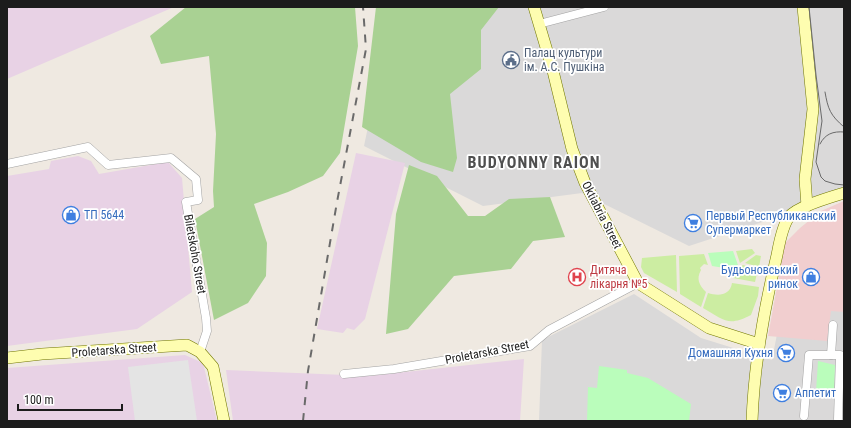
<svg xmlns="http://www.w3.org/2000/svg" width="851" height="428" font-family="'Roboto Condensed',sans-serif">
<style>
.residential{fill:#dad9d9}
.commercial{fill:#f1cecf}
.industrial{fill:#e8d2e5}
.grass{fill:#cceda2}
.forest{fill:#a9d193}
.park{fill:#bafdbb}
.parking{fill:#e4e4e4}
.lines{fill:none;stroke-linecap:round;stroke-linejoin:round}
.street-casing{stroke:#a3a3a3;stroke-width:9}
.secondary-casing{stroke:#717700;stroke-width:12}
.street{stroke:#fff;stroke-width:8}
.secondary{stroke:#fefdb0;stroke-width:11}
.tram{stroke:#6a6a6a;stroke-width:1}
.rail{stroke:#6a6a6a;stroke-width:2;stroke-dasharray:8 8;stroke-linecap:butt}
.labels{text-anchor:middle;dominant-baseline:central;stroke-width:3.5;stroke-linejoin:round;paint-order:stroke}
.service-label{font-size:12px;fill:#4e5e75;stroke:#fff;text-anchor:start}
.shop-label{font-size:12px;fill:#366cbe;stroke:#fff;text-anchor:start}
.street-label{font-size:12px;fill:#1c1c1c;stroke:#fff}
.health-label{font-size:12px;fill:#be3a42;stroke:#fff;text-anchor:start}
.district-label{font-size:16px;font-weight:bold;letter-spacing:1px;fill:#4f4f4f;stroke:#fff}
</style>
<rect width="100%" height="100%" fill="#efe9e1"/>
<g class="residential">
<path d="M 393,7 L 844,7 L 844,190 L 784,215 L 689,246 L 582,193 L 483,206 L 364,146 Z"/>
<path d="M 844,202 L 844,421 L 539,421 L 542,340 L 634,294 L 701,338 L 772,360 L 797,231 Z"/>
</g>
<path class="commercial" d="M 844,201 L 844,312 L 831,311 L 827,341 L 768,336 L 785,243 L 800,228 L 821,211 Z"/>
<g class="industrial">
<path d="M 7,7 L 174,7 L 7,79 Z"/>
<path d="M 356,153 L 405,163 L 365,319 L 354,330 L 347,328 L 343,333 L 317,329 Z"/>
<path d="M 78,156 L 91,161 L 99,174 L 168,162 L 182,178 L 192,292 L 137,329 L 7,346 L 7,176 L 49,169 L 51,161 Z"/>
<path d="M 185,355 L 203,363 L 217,421 L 7,421 L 7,368 Z"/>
<path d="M 524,359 L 520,421 L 233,421 L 226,370 L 369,376 Z"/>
</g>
<g class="grass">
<path d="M 752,249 L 755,253 L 740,263 L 736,251 Z"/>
<path d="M 704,254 L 708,265 L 704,264 L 700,268 L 701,270 C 696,279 699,285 706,292 L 701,307 L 680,294 L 679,256 Z"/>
<path d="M 676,255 L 677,292 L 644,273 L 641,267 L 642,258 Z"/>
<path d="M 756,255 L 761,256 L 759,267 L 745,263 Z"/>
<path d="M 743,265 L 758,269 L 755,282 L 733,278 L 733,272 Z"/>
<path d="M 732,283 L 759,287 L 758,296 L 751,315 C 728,327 724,320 703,308 L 708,293 C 718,296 730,296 732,283 Z"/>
</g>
<g class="forest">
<path d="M 186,7 L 355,7 L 358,46 L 340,153 L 323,176 L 288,192 L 254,204 L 267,243 L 266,276 L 248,303 L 214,320 L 195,219 L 214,207 L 213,191 L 216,134 L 209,56 L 161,64 L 150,36 Z"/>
<path d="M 376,7 L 499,7 L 481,30 L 481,69 L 450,94 L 457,158 L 453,172 L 421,162 L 362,127 Z"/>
<path d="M 409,165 L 437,176 L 468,216 L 485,216 L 509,199 L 550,197 L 565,237 L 533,241 L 511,269 L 454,276 L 408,329 L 386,334 L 396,214 Z"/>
</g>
<g class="park">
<path d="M 733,251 L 738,265 L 731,269 L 712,266 L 708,253 Z"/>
<path d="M 818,361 L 835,365 L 834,394 L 816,392 Z"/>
<path d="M 599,366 L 627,370 L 627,373 L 648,378 L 691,404 L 689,421 L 587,421 L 588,387 L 597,388 Z"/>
</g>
<path class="parking" d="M 188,360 L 197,421 L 135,421 L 128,367 Z"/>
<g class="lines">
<g class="street-casing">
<g id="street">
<path d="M 539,24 L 604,7"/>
<path d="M 7,164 L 88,147 L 108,165 L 171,158 L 196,179 L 198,200 L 186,202 L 206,318 L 207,331 L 200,352"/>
<path d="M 831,355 L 840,355 L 838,419"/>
<path d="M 344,374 L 394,369 L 530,346 L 549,330 L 638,283"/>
<path d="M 804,416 L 809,355 L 831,355 L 833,325"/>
</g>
</g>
<g class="secondary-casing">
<g id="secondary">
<path d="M 534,7 L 553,71 L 572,149 L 585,183 L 638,283 L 709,328 L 759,344"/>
<path d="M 803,7 L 813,109 L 805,179 L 807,206"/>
<path d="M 7,358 L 42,354 L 187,345 L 200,352 L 213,367 L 224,421"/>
<path d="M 752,421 C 754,365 764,309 777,255 C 779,245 782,226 789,217 C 796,207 831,197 844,193"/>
</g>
</g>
<use href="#street" class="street"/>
<use href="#secondary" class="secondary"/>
<g class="tram">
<path d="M 809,7 L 816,75 L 822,121 L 816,162 L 821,177 L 825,181 L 835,184 L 844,185"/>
<path d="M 825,92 C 828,109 830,115 844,127"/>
<path d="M 820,144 C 825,134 833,131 844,132"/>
</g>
<path class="rail" d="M 303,421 L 308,371 L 337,202 L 366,49 L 363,7"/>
</g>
<defs>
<g id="civic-ring" transform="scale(0.9)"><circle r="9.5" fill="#fff" stroke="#5c6f8a" stroke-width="1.5"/><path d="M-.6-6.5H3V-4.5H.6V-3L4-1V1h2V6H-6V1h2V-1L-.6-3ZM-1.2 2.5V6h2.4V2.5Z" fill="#5c6f8a"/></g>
<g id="shop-ring" transform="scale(0.9)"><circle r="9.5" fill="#fff" stroke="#3f7fe0" stroke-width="1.5"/><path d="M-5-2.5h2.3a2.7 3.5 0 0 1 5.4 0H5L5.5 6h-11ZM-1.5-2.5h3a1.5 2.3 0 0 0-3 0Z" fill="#3f7fe0"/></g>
<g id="supermarket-ring" transform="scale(0.9)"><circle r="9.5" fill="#fff" stroke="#3f7fe0" stroke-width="1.5"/><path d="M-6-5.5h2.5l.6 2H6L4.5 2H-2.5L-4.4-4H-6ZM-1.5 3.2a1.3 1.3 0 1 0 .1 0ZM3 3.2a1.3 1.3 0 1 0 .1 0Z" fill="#3f7fe0"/></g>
<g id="hospital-ring" transform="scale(0.9)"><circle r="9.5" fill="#fff" stroke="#e0444e" stroke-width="1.5"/><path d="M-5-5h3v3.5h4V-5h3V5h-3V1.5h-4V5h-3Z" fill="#e0444e"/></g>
</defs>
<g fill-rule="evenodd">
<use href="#civic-ring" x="511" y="60"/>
<use href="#shop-ring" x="71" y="215"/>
<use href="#supermarket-ring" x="693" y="223"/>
<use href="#hospital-ring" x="577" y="277"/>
<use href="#shop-ring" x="811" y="277"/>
<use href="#supermarket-ring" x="786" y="353"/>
<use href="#supermarket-ring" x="782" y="393"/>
</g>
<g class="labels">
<g class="service-label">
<text x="524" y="53">Палац культури<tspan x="524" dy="14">ім. А.С. Пушкіна</tspan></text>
</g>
<g class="shop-label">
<text x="84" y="215">ТП 5644</text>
<text x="706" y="216">Первый Республиканский<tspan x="706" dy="14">Супермаркет</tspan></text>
<text x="798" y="270" text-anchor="end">Будьоновський<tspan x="798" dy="14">ринок</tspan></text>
<text x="773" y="353" text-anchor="end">Домашняя Кухня</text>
<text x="795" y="393">Аппетит</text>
</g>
<g class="street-label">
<text transform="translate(602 215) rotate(63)">Oktiabria Street</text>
<text transform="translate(195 254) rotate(80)">Biletskoho Street</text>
<text transform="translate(114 350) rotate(-4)">Proletarska Street</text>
<text transform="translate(487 352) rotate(-11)">Proletarska Street</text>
</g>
<g class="health-label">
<text x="590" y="270">Дитяча<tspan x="590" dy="14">лікарня №5</tspan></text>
</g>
<g class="district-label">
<text x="534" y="162">BUDYONNY RAION</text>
</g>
</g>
<rect width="851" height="428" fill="none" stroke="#1c1c1c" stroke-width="16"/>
<path d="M18 404v6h104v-6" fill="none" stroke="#1c1c1c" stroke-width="2"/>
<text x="24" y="404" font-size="12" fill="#1c1c1c" stroke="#ffffff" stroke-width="3" paint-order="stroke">100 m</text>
</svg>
